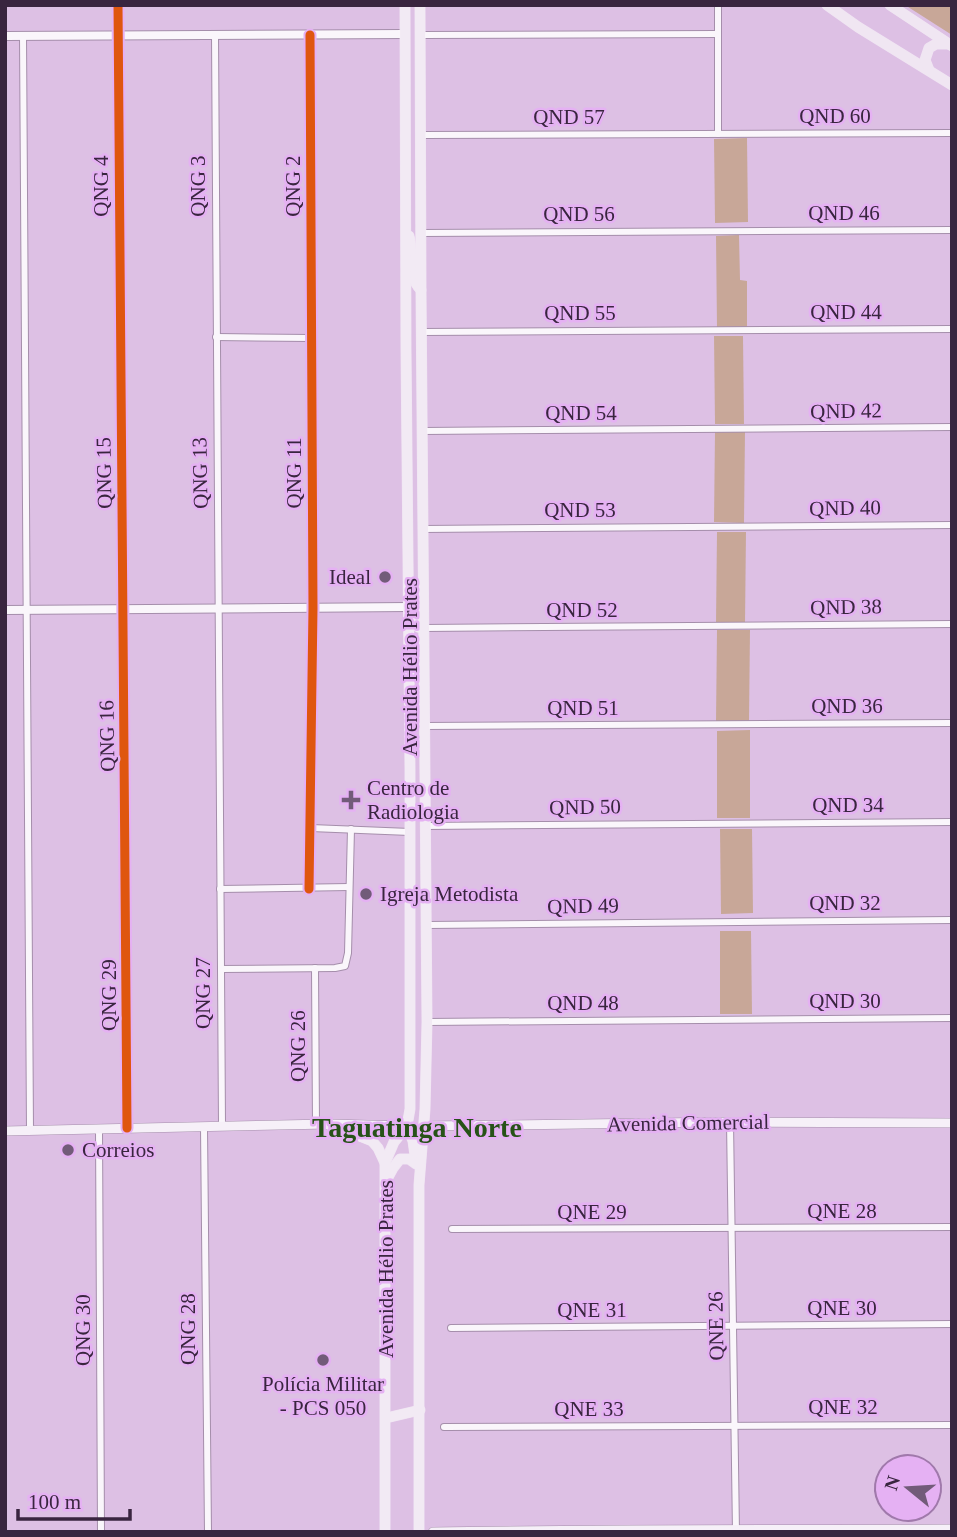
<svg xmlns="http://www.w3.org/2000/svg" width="957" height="1537" font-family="'Times New Roman',serif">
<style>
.green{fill:#c8a798}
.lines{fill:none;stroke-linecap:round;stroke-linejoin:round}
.minor-casing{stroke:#a58eab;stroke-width:8}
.tertiary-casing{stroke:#a58eab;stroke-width:10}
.secondary-casing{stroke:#a58eab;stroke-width:10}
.primary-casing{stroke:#f0e3f3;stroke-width:11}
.trunk-casing{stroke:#f0e3f3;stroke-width:11}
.minor{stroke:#faf6fb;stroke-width:6}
.tertiary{stroke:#faf6fb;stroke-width:8}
.secondary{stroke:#f6f0f8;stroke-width:9}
.primary{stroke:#f2eaf4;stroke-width:10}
.trunk{stroke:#f0e6f2;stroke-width:10}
.cycleway-casing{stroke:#e5b1f3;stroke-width:13}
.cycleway{stroke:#df560f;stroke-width:9}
.poi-dot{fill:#725b79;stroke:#e5b1f3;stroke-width:2.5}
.labels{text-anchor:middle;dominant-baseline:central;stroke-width:5;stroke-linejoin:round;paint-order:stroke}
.street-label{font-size:21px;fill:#39253f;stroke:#e5b1f3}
.poi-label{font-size:21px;fill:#39253f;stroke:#e5b1f3;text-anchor:start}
.district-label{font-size:28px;font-weight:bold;fill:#275218;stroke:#e5b1f3}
</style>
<rect width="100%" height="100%" fill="#ddc0e4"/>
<g class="green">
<path d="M 905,5 L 952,5 L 952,35 Z"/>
<path d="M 747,138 L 748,222 L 715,223 L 714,139 Z"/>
<path d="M 739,235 L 740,280 L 747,281 L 747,327 L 717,327 L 716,236 Z"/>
<path d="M 714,336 L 743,336 L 744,424 L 715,424 Z"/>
<path d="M 715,432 L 745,432 L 744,523 L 714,522 Z"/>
<path d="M 717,532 L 746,532 L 745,623 L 716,623 Z"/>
<path d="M 717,630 L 750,630 L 749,721 L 716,721 Z"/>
<path d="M 750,730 L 750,818 L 717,818 L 717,731 Z"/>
<path d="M 720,829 L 752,829 L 753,913 L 721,914 Z"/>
<path d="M 720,931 L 751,931 L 752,1014 L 720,1014 Z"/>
</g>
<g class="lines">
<g class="minor-casing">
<g id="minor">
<path d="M 118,5 L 127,1128"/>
<path d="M 718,5 L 718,134"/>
<path d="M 215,35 L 222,1126"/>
<path d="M 420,35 L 718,34"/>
<path d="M 23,36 L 30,1130"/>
<path d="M 421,135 L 952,133"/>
<path d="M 421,233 L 952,230"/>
<path d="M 421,332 L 952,329"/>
<path d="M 216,337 L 311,338"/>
<path d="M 423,431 L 952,427"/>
<path d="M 423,529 L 952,525"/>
<path d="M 424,628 L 952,624"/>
<path d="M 424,726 L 952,723"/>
<path d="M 425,826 L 952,822"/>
<path d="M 311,828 L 410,832"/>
<path d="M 220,889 L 349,887"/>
<path d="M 309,889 L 313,608 L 310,35"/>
<path d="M 427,925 L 952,920"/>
<path d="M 315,968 L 316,1125"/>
<path d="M 221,969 L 335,968 L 345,966 L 348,953 L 351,829"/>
<path d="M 427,1022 L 952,1018"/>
<path d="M 730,1122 L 736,1532"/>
<path d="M 204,1127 L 208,1532"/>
<path d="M 99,1129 L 101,1532"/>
<path d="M 452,1229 L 952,1227"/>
<path d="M 451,1328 L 952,1324"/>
<path d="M 444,1427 L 952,1425"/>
</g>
</g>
<g class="tertiary-casing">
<g id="tertiary">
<path d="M 5,36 L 405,34"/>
<path d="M 5,610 L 408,607"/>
</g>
</g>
<g class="secondary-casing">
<g id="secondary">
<path d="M 424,1126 L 730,1122 L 952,1123"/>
<path d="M 5,1131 L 329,1124 L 407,1126"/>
<path d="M 433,1532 C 606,1529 779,1530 952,1529"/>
</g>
</g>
<g class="primary-casing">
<g id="primary">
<path d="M 409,236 C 414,253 407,277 421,290"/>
<path d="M 415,602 L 416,622 L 418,627 L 424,628"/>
<path d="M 329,1124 L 343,1133 L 357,1135 L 372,1141 L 378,1148 L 385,1163"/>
<path d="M 407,1126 L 413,1141 L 416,1163"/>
<path d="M 387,1179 L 393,1168 L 400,1159 L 409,1159 L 416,1164"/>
<path d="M 386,1418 L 420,1410"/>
<path d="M 385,1532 L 385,1163 L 394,1142 L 407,1126 L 410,1109 L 410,769 L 406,349 L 405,5"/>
<path d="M 419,1532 L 419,1185 L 425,1109 L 427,1022 L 421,290 L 420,5"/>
</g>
</g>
<g class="trunk-casing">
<g id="trunk">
<path d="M 827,5 L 858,27 L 952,85"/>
<path d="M 890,5 L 952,46"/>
<path d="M 929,70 L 925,60 L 929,48 L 936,44 L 947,44"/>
</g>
</g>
<use href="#minor" class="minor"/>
<use href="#tertiary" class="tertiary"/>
<use href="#secondary" class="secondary"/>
<use href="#primary" class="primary"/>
<use href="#trunk" class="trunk"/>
<g class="cycleway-casing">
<g id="cycleway">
<path d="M 118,5 L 127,1128"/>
<path d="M 309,889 L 313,608 L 310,35"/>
</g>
</g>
<use href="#cycleway" class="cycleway"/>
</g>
<g class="poi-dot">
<circle cx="385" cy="577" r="7"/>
<path d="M347.5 789.5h7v7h7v7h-7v7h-7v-7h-7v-7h7z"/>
<circle cx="366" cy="894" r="7"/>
<circle cx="68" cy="1150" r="7"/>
<circle cx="323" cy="1360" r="7"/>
</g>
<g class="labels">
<g class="street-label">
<text x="835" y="116">QND 60</text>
<text x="569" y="117">QND 57</text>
<text transform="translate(101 186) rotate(-90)">QNG 4</text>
<text transform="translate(198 186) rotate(-90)">QNG 3</text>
<text transform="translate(293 186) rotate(-90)">QNG 2</text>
<text x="844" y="213">QND 46</text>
<text x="579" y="214">QND 56</text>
<text x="846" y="312">QND 44</text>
<text x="580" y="313">QND 55</text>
<text transform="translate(846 411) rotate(-1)">QND 42</text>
<text x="581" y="413">QND 54</text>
<text transform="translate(104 473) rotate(-91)">QNG 15</text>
<text transform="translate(200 473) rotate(-91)">QNG 13</text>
<text transform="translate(294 473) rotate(-90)">QNG 11</text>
<text transform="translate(845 508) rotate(-1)">QND 40</text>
<text x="580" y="510">QND 53</text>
<text transform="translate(846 607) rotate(-1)">QND 38</text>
<text x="582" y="610">QND 52</text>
<text transform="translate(410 667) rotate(-90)">Avenida Hélio Prates</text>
<text x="847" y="706">QND 36</text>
<text x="583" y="708">QND 51</text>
<text transform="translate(107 736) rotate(-91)">QNG 16</text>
<text x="848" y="805">QND 34</text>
<text transform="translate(585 807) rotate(-1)">QND 50</text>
<text x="845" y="903">QND 32</text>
<text transform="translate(583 906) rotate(-1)">QND 49</text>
<text transform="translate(203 993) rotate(-90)">QNG 27</text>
<text transform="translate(109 995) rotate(-90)">QNG 29</text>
<text x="845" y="1001">QND 30</text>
<text x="583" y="1003">QND 48</text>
<text transform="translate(298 1046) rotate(-90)">QNG 26</text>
<text transform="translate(688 1123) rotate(-1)">Avenida Comercial</text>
<text x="842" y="1211">QNE 28</text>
<text x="592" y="1212">QNE 29</text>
<text transform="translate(386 1269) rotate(-90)">Avenida Hélio Prates</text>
<text x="842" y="1308">QNE 30</text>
<text x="592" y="1310">QNE 31</text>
<text transform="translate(716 1326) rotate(-91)">QNE 26</text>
<text transform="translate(188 1329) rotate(-90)">QNG 28</text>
<text transform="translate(83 1330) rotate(-90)">QNG 30</text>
<text x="843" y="1407">QNE 32</text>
<text x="589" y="1409">QNE 33</text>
</g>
<g class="poi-label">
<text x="371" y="577" text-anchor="end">Ideal</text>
<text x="367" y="788">Centro de<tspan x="367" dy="24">Radiologia</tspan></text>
<text x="380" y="894">Igreja Metodista</text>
<text x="82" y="1150">Correios</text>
<text x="323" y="1384" text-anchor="middle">Polícia Militar<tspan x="323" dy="24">- PCS 050</tspan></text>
</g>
<g class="district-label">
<text x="417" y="1127">Taguatinga Norte</text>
</g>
</g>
<rect width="957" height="1537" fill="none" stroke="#39253f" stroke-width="14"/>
<g transform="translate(908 1488) rotate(288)"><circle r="33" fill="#e5b1f3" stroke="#a079ab" stroke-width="2"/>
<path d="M0-5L12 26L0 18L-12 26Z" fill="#725b79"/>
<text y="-10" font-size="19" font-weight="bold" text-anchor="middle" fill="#39253f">N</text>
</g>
<path d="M18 1509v10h112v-10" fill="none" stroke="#39253f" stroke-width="3.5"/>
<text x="28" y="1509" font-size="21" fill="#39253f" stroke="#e5b1f3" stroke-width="5" paint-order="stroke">100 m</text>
</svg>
